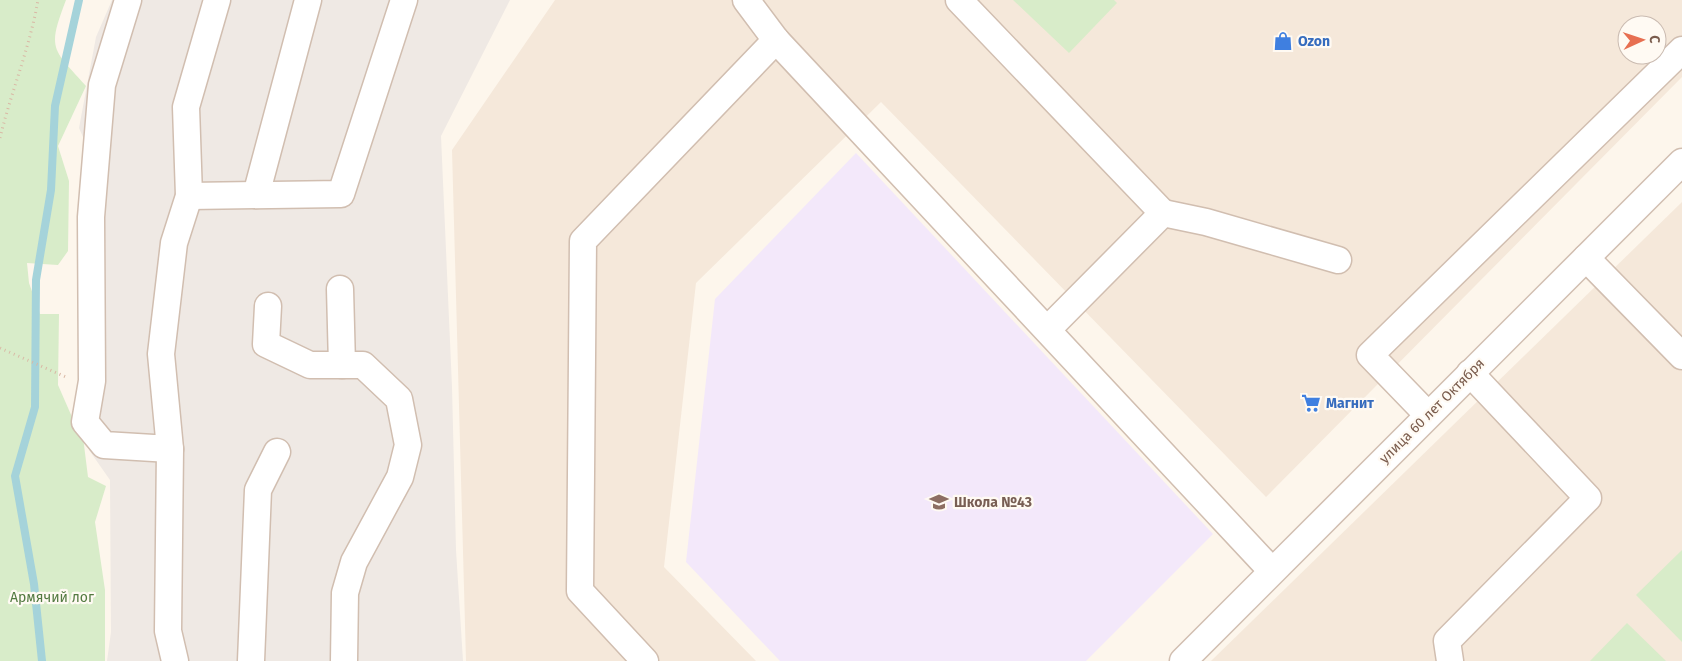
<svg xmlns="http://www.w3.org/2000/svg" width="1682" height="661" font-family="'Fira Sans',sans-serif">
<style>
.residential{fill:#f5e8da;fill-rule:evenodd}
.industrial{fill:#efe9e4}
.education{fill:#f3e8fa}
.green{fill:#d8ecc9}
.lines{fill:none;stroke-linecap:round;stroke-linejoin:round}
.stream{stroke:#a5d3da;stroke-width:8}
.minor-casing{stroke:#d1beb0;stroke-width:29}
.path{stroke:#d9b8a5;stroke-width:3;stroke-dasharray:1 4;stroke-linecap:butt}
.minor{stroke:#fff;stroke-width:26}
.labels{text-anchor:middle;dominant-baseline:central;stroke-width:4.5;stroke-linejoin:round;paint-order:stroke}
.shop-label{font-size:14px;font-weight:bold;fill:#366cbe;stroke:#fffaf3;text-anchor:start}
.street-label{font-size:14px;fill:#7a5c4d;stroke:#fffaf3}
.education-label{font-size:14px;font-weight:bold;fill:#785e54;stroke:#fffaf3;text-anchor:start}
.park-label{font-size:14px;fill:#537a41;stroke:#fffaf3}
</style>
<rect width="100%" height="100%" fill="#fdf6ec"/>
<g class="residential">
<path d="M 555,0 L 1682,0 L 1682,77 L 1266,497 L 881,102 L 696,283 L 664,567 L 756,661 L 466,661 L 452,150 ZM 1627,25 L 1657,25 L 1657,55 L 1627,55 Z"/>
<path d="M 1682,202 L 1682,661 L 1211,661 Z"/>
</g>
<path class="industrial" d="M 112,0 L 510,0 L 441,136 L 452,387 L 456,550 L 463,661 L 107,661 L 111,632 L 110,480 L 89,450 L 91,278 L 100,175 L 79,128 L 96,37 Z"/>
<path class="education" d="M 856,153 L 1213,534 L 1086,661 L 780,661 L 686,562 L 715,299 Z"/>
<g class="green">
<path d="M 0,0 L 66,0 C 47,50 52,48 86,86 L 58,146 L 69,181 L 68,251 L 58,265 L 27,263 L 29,283 L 40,314 L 59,314 L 58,385 L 72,417 L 82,429 L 88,477 L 106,486 L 95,522 L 105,590 L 105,661 L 0,661 Z"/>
<path d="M 1013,0 L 1114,0 L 1117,3 L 1069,53 Z"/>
<path d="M 1682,550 L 1682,642 L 1636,595 Z"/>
<path d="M 1627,623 L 1666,661 L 1590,661 Z"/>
</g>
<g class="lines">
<path class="stream" d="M 42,661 L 34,584 L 15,476 L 35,407 L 36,280 L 51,190 L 55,106 L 79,0"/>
<g class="minor-casing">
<g id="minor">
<path d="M 128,0 L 102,85 L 91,217 L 92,381 L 85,422 L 104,445 L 170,449 L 161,354 L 174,243 L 189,196 L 186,107 L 217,0"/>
<path d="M 746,0 L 776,40 L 1272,571"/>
<path d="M 959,0 L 1163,213"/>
<path d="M 256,195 L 308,0"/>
<path d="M 189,196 L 341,194 L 404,0"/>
<path d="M 1586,258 L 1682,356"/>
<path d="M 340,289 L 342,365"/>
<path d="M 268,306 L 266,344 L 310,365 L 363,365 L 399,399 L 408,445 L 400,477 L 354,562 L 345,593 L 344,661"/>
<path d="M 1048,329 L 1163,213 L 1206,222 L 1338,260"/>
<path d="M 1428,415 L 1370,355 L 1682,50"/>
<path d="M 170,449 L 168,631 L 175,661"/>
<path d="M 251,661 L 258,490 L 277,452"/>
<path d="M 645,661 L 580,591 L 583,241 L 776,40"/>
<path d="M 1183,661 L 1682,162"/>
<path d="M 1450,661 L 1447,641 L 1588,498 L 1470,373"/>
</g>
</g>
<g class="path">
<path d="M 0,138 C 11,92 30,47 38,0"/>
<path d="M 0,348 L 66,377"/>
</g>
<use href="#minor" class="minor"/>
</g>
<defs>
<g id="shop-bare" transform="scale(1.5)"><path d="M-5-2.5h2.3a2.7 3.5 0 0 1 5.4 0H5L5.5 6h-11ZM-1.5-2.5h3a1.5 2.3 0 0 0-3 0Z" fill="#3f7fe0" stroke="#fffaf3" stroke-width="2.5" paint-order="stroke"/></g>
<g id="supermarket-bare" transform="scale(1.5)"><path d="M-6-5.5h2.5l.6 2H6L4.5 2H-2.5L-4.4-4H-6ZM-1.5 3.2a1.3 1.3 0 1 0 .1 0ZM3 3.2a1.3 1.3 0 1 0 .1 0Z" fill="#3f7fe0" stroke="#fffaf3" stroke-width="2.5" paint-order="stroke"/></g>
<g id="school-bare" transform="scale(1.5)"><path d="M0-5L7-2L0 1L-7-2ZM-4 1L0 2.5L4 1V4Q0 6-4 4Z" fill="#8d6e63" stroke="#fffaf3" stroke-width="2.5" paint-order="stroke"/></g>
</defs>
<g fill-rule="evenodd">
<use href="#shop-bare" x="1283" y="41"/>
<use href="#supermarket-bare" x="1311" y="403"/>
<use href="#school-bare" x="939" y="502"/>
</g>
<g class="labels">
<g class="shop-label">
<text x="1298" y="41">Ozon</text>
<text x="1326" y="403">Магнит</text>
</g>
<g class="street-label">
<text transform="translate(1432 411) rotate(-45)">улица 60 лет Октября</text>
</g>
<g class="education-label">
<text x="954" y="502">Школа №43</text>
</g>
<g class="park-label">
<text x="52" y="597">Армячий лог</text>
</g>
</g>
<g transform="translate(1642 40) rotate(87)"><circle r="24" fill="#fffaf3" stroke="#cabbb1"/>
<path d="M0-4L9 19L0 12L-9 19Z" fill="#e76f51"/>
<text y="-8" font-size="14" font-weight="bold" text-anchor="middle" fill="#7a5c4d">С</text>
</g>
</svg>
